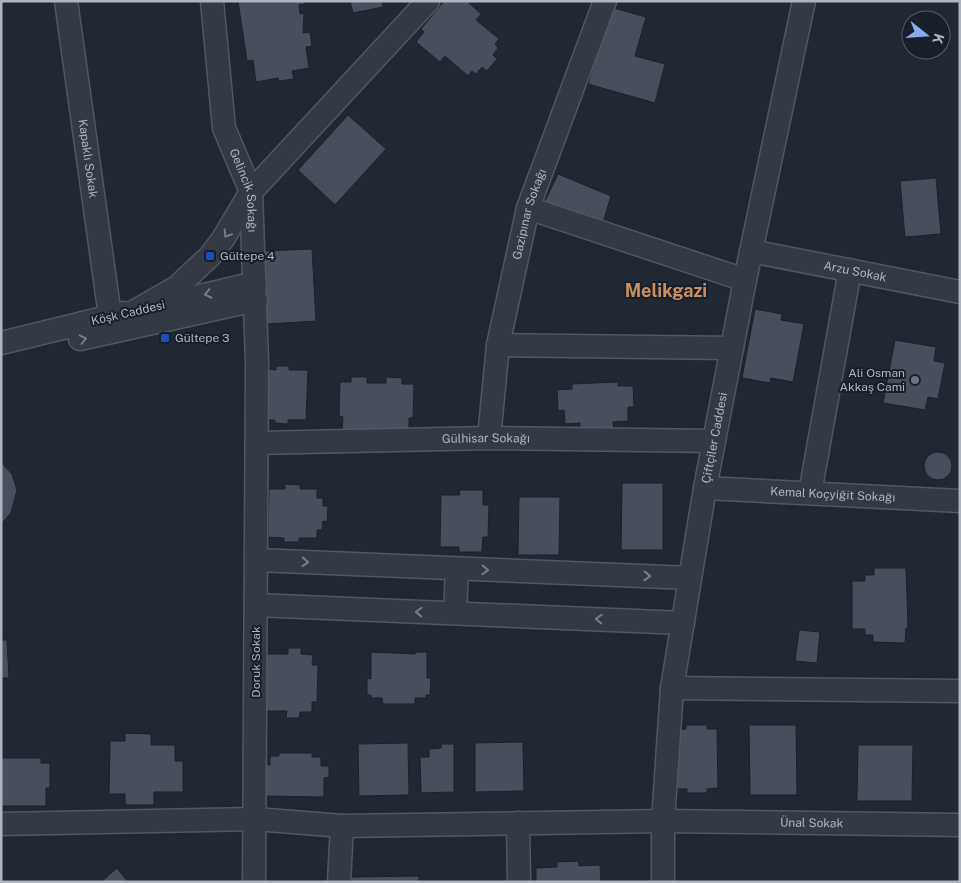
<svg xmlns="http://www.w3.org/2000/svg" width="961" height="883" font-family="'Public Sans',sans-serif">
<style>
.building{fill:#474f5d;stroke:#1b212a}
.lines{fill:none;stroke-linecap:round;stroke-linejoin:round}
.minor-casing{stroke:#515862;stroke-width:25}
.minor{stroke:#343a44;stroke-width:22}
.oneway{stroke:#777e89}
.transit-dot{fill:#1a4fb4;stroke:#191f28;stroke-width:2}
.worship-dot{fill:#6b7280;stroke:#191f28;stroke-width:2}
.labels{text-anchor:middle;dominant-baseline:central;stroke-width:4;stroke-linejoin:round;paint-order:stroke}
.street-label{font-size:12px;fill:#adb5c1;stroke:#191f28}
.poi-label{font-size:12px;fill:#adb5c1;stroke:#191f28;text-anchor:start}
.district-label{font-size:18px;font-weight:bold;fill:#c89062;stroke:#191f28}
</style>
<rect width="100%" height="100%" fill="#202833"/>
<g class="building">
<path d="M 238,1 L 305,1 L 305,4 L 299,5 L 300,14 L 304,13 L 303,33 L 310,32 L 312,46 L 306,47 L 309,68 L 292,71 L 294,79 L 279,81 L 278,78 L 256,82 L 253,60 L 247,61 Z"/>
<path d="M 350,1 L 382,1 L 383,7 L 353,13 Z"/>
<path d="M 444,1 L 467,1 L 481,14 L 476,20 L 499,39 L 495,44 L 498,48 L 493,55 L 497,59 L 487,71 L 482,67 L 476,74 L 472,71 L 468,76 L 445,56 L 440,62 L 416,42 L 424,32 L 421,29 Z"/>
<path d="M 610,7 L 646,17 L 635,56 L 665,64 L 655,103 L 588,84 Z"/>
<path d="M 348,115 L 386,149 L 335,205 L 298,170 Z"/>
<path d="M 558,174 L 611,196 L 601,229 L 543,205 Z"/>
<path d="M 936,178 L 941,234 L 905,237 L 900,181 Z"/>
<path d="M 312,249 L 316,321 L 267,324 L 263,251 Z"/>
<path d="M 755,309 L 782,314 L 781,320 L 804,324 L 793,382 L 771,378 L 770,383 L 742,378 Z"/>
<path d="M 895,340 L 936,347 L 934,361 L 945,363 L 938,399 L 928,397 L 925,410 L 883,403 Z"/>
<path d="M 276,366 L 289,366 L 289,370 L 308,370 L 306,420 L 288,420 L 288,424 L 275,423 L 275,420 L 263,420 L 264,369 L 276,370 Z"/>
<path d="M 351,377 L 367,377 L 367,383 L 386,383 L 386,377 L 402,378 L 402,384 L 414,384 L 413,418 L 409,418 L 409,431 L 342,430 L 343,417 L 339,416 L 340,382 L 351,382 Z"/>
<path d="M 618,382 L 618,386 L 633,386 L 634,407 L 628,407 L 628,421 L 613,422 L 614,429 L 580,431 L 580,423 L 565,424 L 564,410 L 558,411 L 557,390 L 572,389 L 572,384 Z"/>
<circle cx="938" cy="466" r="14"/>
<path d="M 1,462 L 12,474 L 17,490 L 11,513 L 1,524 Z"/>
<path d="M 622,483 L 663,483 L 663,550 L 621,550 Z"/>
<path d="M 285,484 L 300,485 L 300,489 L 317,489 L 317,498 L 323,498 L 323,506 L 328,506 L 327,522 L 323,521 L 322,530 L 317,530 L 317,538 L 299,538 L 299,542 L 284,542 L 284,538 L 268,537 L 269,489 L 285,489 Z"/>
<path d="M 459,490 L 483,490 L 483,505 L 489,505 L 488,537 L 483,537 L 482,552 L 459,552 L 459,547 L 440,547 L 441,495 L 460,495 Z"/>
<path d="M 519,497 L 560,497 L 559,555 L 518,555 Z"/>
<path d="M 874,568 L 906,568 L 908,628 L 906,628 L 905,643 L 873,642 L 873,635 L 865,635 L 865,629 L 852,629 L 852,581 L 865,581 L 865,575 L 874,575 Z"/>
<path d="M 799,630 L 820,632 L 817,663 L 795,661 Z"/>
<path d="M 1,640 L 7,640 L 9,678 L 1,678 Z"/>
<path d="M 288,648 L 301,648 L 301,654 L 313,655 L 312,665 L 318,665 L 317,702 L 312,702 L 312,712 L 300,712 L 299,718 L 286,718 L 287,711 L 262,711 L 263,654 L 288,654 Z"/>
<path d="M 371,652 L 415,654 L 415,652 L 427,652 L 427,678 L 431,678 L 430,695 L 426,695 L 426,698 L 415,698 L 415,704 L 383,704 L 382,698 L 371,698 L 371,695 L 367,695 L 367,678 L 371,679 Z"/>
<path d="M 686,725 L 707,725 L 707,729 L 717,729 L 718,788 L 707,789 L 707,793 L 687,793 L 687,789 L 677,789 L 676,730 L 686,729 Z"/>
<path d="M 749,725 L 796,725 L 797,795 L 750,795 Z"/>
<path d="M 125,733 L 151,734 L 151,745 L 175,745 L 175,761 L 183,761 L 183,792 L 154,792 L 154,805 L 125,805 L 125,794 L 109,794 L 110,741 L 125,741 Z"/>
<path d="M 523,742 L 524,791 L 475,792 L 475,743 Z"/>
<path d="M 408,743 L 409,795 L 359,796 L 358,744 Z"/>
<path d="M 441,744 L 454,744 L 454,792 L 421,793 L 420,757 L 429,757 L 429,749 L 441,748 Z"/>
<path d="M 858,745 L 913,745 L 912,801 L 857,801 Z"/>
<path d="M 279,753 L 312,753 L 312,757 L 321,757 L 321,766 L 329,766 L 329,777 L 324,778 L 324,797 L 266,796 L 266,777 L 262,776 L 262,765 L 270,765 L 270,756 L 279,756 Z"/>
<path d="M 1,758 L 41,758 L 41,763 L 50,763 L 50,788 L 46,788 L 46,806 L 1,806 Z"/>
<path d="M 578,861 L 579,866 L 600,865 L 601,882 L 536,882 L 536,868 L 557,867 L 557,862 Z"/>
<path d="M 117,868 L 128,882 L 101,882 Z"/>
<path d="M 419,876 L 419,882 L 351,882 L 351,877 Z"/>
</g>
<g class="lines">
<g class="minor-casing">
<g id="minor">
<path id="s1" d="M 66,1 L 110,316"/>
<path id="s2" d="M 212,1 L 224,128 L 251,192 L 257,362 L 254,882"/>
<path d="M 528,208 L 745,280"/>
<path id="s3" d="M 751,251 L 960,292"/>
<path d="M 158,306 L 255,283"/>
<path d="M 135,311 L 177,287 L 210,256 L 223,239 L 251,192 L 428,1"/>
<path d="M 80,339 L 256,300"/>
<path d="M 1,343 L 124,313"/>
<path d="M 498,345 L 732,348"/>
<path id="s4" d="M 489,438 L 498,345 L 528,208 L 605,1"/>
<path id="s5" d="M 257,443 L 489,438 L 714,441"/>
<path id="s6" d="M 705,488 L 960,501"/>
<path d="M 810,493 L 850,270"/>
<path d="M 256,560 L 690,578"/>
<path d="M 256,605 L 683,623"/>
<path d="M 455,613 L 457,569"/>
<path d="M 672,688 L 960,691"/>
<path d="M 518,823 L 519,882"/>
<path id="s7" d="M 1,824 L 255,819 L 342,826 L 663,821 L 960,825"/>
<path d="M 339,882 L 342,826"/>
<path id="s8" d="M 663,882 L 663,821 L 672,688 L 705,488 L 745,280 L 804,1"/>
</g>
</g>
<use href="#minor" class="minor"/>
</g>
<defs><path id="oneway-chevron" d="M-2-3.5L2.5 0L-2 3.5" fill="none" stroke-width="1.6" stroke-linecap="round" stroke-linejoin="round" transform="scale(1.25)"/></defs>
<g class="oneway">
<use href="#oneway-chevron" transform="translate(227 234) rotate(122)"/>
<use href="#oneway-chevron" transform="translate(208 294) rotate(167)"/>
<use href="#oneway-chevron" transform="translate(83 339) rotate(-13)"/>
<use href="#oneway-chevron" transform="translate(305 562) rotate(2)"/>
<use href="#oneway-chevron" transform="translate(485 570) rotate(2)"/>
<use href="#oneway-chevron" transform="translate(647 576) rotate(2)"/>
<use href="#oneway-chevron" transform="translate(419 612) rotate(-178)"/>
<use href="#oneway-chevron" transform="translate(599 619) rotate(-178)"/>
</g>
<g class="transit-dot">
<rect x="205" y="251" width="10" height="10" rx="2.5"/>
<rect x="160" y="333" width="10" height="10" rx="2.5"/>
</g>
<circle class="worship-dot" cx="915" cy="380" r="5"/>
<g class="labels">
<g class="street-label">
<text stroke="none"><textPath href="#s1" startOffset="159">Kapaklı Sokak</textPath></text>
<text stroke="none"><textPath href="#s2" startOffset="194">Gelincik Sokağı</textPath></text>
<text stroke="none"><textPath href="#s4" startOffset="228">Gazipınar Sokağı</textPath></text>
<text stroke="none"><textPath href="#s3" startOffset="106">Arzu Sokak</textPath></text>
<text transform="translate(128 313) rotate(-13)">Köşk Caddesi</text>
<text stroke="none"><textPath href="#s5" startOffset="229">Gülhisar Sokağı</textPath></text>
<text stroke="none"><textPath href="#s8" startOffset="448">Çiftçiler Caddesi</textPath></text>
<text stroke="none"><textPath href="#s6" startOffset="128">Kemal Koçyiğit Sokağı</textPath></text>
<text transform="translate(256 662) rotate(-90)">Doruk Sokak</text>
<text stroke="none"><textPath href="#s7" startOffset="811">Ünal Sokak</textPath></text>
</g>
<g class="poi-label">
<text x="220" y="256">Gültepe 4</text>
<text x="175" y="338">Gültepe 3</text>
<text x="905" y="373" text-anchor="end">Ali Osman<tspan x="905" dy="14">Akkaş Cami</tspan></text>
</g>
<g class="district-label">
<text x="666" y="290">Melikgazi</text>
</g>
</g>
<rect width="961" height="883" fill="none" stroke="#adb5c1" stroke-width="5"/>
<g transform="translate(926 35) rotate(107)"><circle r="24" fill="#191f28" stroke="#545b65"/>
<path d="M0-4L9 19L0 12L-9 19Z" fill="#86aced"/>
<text y="-8" font-size="14" font-weight="bold" text-anchor="middle" fill="#adb5c1">K</text>
</g>
</svg>
